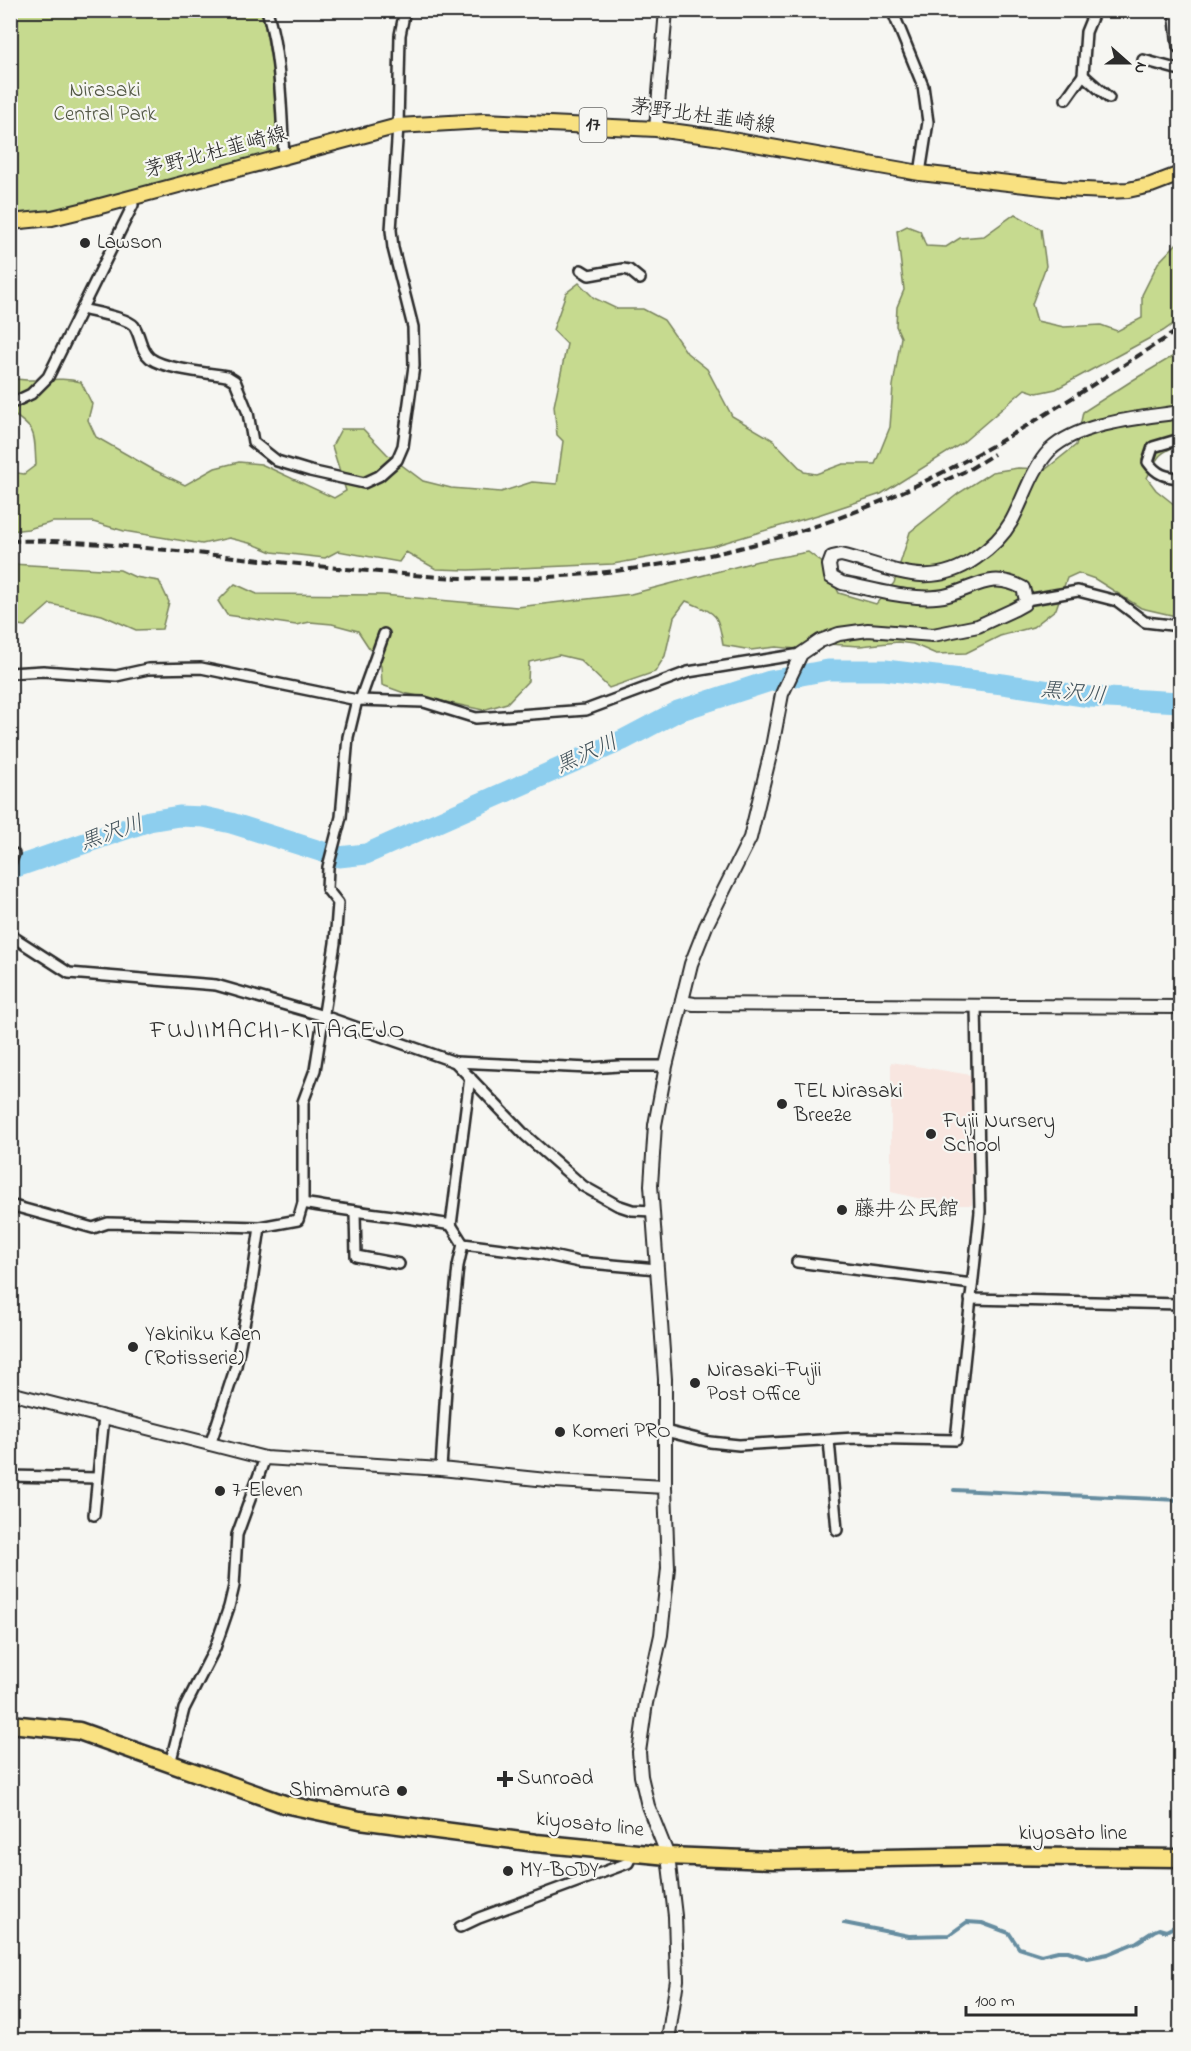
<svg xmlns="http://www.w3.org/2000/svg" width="1191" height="2051" font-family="'Indie Flower','Klee One',sans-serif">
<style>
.built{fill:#f8e6e0}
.green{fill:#c6da8f;stroke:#78825d;stroke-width:1.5}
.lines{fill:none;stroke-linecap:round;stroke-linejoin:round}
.stream{stroke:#668da0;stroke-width:4}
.river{stroke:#8dceee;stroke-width:21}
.street-casing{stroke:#2b2b2b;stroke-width:14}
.secondary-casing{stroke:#2b2b2b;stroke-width:16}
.primary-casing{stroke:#2b2b2b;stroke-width:18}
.highway-casing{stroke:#2b2b2b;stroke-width:21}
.street{stroke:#f6f6f2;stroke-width:9}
.secondary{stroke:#f6f6f2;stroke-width:12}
.primary{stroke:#f9e181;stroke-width:14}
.highway{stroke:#f9e181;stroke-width:16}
.rail{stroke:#2b2b2b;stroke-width:4;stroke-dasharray:9 4.5;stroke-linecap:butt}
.poi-dot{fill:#2b2b2b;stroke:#f6f6f2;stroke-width:2}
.labels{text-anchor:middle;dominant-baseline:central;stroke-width:4.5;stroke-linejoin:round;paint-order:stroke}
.shield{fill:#f6f6f2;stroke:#686867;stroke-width:1.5}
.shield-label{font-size:20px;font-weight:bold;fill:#2b2b2b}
.park-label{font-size:21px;fill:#525744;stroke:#f6f6f2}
.street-label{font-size:21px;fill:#2b2b2b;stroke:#f6f6f2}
.poi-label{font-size:21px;fill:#2b2b2b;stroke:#f6f6f2;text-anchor:start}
.water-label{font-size:22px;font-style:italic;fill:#44545c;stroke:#f6f6f2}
.quarter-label{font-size:24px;letter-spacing:1.5px;fill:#2b2b2b;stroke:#f6f6f2}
</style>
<rect width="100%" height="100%" fill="#f6f6f2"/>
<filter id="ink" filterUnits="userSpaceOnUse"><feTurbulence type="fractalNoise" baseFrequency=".0167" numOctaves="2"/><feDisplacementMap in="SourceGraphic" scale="12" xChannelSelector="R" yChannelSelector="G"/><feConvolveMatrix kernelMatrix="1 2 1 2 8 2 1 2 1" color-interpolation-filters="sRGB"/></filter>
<g filter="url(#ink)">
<path class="built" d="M 891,1062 L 971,1075 L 972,1205 L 947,1205 L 891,1192 Z"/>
<g class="green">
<path d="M 11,11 L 262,11 L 272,65 L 279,153 L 58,213 L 11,218 Z"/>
<path d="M 1015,214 L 1041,229 L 1046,266 L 1032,304 L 1037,321 L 1064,327 L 1101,325 L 1117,331 L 1142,318 L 1142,295 L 1158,263 L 1180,240 L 1180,319 L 1163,331 L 1056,389 L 1037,393 L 1025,389 L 961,444 L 881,494 L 821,514 L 713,546 L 613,564 L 468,570 L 436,569 L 406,552 L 399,562 L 338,551 L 325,558 L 272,552 L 253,544 L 229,538 L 202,544 L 124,531 L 93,522 L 53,522 L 28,529 L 11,531 L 11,472 L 24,474 L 36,465 C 34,434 38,430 11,413 L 11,378 C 37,384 55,375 81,382 L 92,404 L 88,420 L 96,437 L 154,470 L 185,485 L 215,468 L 239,462 L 261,464 L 334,498 L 346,491 L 332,446 L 341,429 L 363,429 L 387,454 L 423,481 L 451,488 L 501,492 L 532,482 L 557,484 L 563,441 L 557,435 L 554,406 L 567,344 L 553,330 L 566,293 L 579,283 L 594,298 L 617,309 L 643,309 L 664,320 L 687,353 L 707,369 L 732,416 L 773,440 L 804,472 L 816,474 L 843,464 L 875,464 L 890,427 L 893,386 L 901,337 L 896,326 L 897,307 L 904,290 L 897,231 L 907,226 L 920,231 L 926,246 L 946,247 L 960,238 L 984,236 Z"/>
<path d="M 1180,352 L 1180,445 C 1158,452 1157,458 1147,478 L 1156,490 L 1180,509 L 1180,617 L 1141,608 L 1095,579 L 1078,573 L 1067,578 L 1056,609 L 1033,627 L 1000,636 L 966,653 L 936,654 L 913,644 L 898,642 L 860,646 L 828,644 L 818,651 L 776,647 L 751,650 L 723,645 C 718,611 716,614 686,601 L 674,617 L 665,656 L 655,672 L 609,688 L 580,660 L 559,655 L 529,662 L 528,681 L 507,703 L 483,710 L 404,693 L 382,685 L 381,666 L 358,631 L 332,624 L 310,622 L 296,625 L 227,615 L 218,601 L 235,584 L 257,594 L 383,595 L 517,607 L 631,594 L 758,561 L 808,552 L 824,564 L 839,593 L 876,604 L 894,583 L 910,532 L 959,493 L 992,472 L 1018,468 L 1046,469 L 1076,445 L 1083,412 L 1133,380 Z"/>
<path d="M 11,564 L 120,570 L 135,577 L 159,581 L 169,602 L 162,629 L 136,630 L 102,615 L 50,604 L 25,626 L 11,624 Z"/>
</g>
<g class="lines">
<g class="stream">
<path d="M 954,1490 L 1180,1500"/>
<path d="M 844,1923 L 909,1936 L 949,1935 L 967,1922 L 982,1923 L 1009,1933 L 1019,1948 L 1041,1955 L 1058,1951 L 1068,1951 L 1088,1958 L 1108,1954 L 1137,1942 L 1154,1931 L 1159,1929 L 1166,1931 L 1180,1924"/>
</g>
<path class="river" d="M 10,869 L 149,821 L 179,816 L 204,817 L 231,823 L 339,857 L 366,854 L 623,740 L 678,711 L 770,681 L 828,670 L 885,670 L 1003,684 L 1090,697 L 1180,702"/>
<g class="street-casing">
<g id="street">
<path d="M 267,10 C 281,57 281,108 284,157"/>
<path d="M 892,10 L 923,86 L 928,122 L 920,173"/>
<path d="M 1174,10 L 1178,47"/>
<path d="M 1143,60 L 1176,69"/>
<path d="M 1083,75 L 1109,98"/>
<path d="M 1066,99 L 1083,75 L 1086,32 L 1095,10"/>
<path d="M 581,270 L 589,275 L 623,269 L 629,270 L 640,279"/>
<path d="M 82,309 C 93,312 128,318 134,326 C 141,336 140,350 150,358 C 164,369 208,373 227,376 L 235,381 L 248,413 L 253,442 L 277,461 L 310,471 L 364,483 L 379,476 L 397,460 L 403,446 L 414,366 L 413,327 L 393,248 L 391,230 L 398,126 L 400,35 L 405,10"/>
<path d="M 10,404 L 31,394 L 48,377 L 133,205 L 131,198"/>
<path d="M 1180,439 L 1153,447 L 1148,462 C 1157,475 1166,477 1180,478"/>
<path d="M 1026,600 L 1078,591 L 1117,601 L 1145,622 L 1180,626"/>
<path d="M 10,673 L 43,671 L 116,676 L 148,669 L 201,668 L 357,700 L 424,702 L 476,718 L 586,710 L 688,672 L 801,654"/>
<path d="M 360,700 L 384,634"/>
<path d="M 10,864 L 14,854"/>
<path d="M 10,935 L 69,973 L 216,985 L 324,1016 L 455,1062 L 525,1135 L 583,1186 L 617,1205 L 632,1210 L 653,1211"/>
<path d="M 455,1062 L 590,1068 L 619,1066 L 666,1066"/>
<path d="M 303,1203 C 352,1212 402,1216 451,1225 L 463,1244 L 458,1266 L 446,1388 L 441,1469"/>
<path d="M 10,1205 L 93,1228 L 108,1223 L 260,1227 L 298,1220 L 303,1203 L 303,1102 L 315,1070 L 335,943 L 338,903 L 327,889 L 328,867 L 341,817 L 348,737 L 357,700"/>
<path d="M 355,1213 L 356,1256 L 399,1264"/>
<path d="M 451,1225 L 470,1077"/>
<path d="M 463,1244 L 543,1254 L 579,1262 L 657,1269"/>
<path d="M 797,1262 L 972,1284"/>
<path d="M 970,1299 L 1180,1304"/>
<path d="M 665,1431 L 710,1442 L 739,1445 L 855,1438 L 956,1440 L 980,1212 L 976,1006"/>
<path d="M 829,1440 L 837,1530"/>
<path d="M 210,1445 L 236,1366 L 251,1289 L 260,1227"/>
<path d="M 10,1476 L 97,1478"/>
<path d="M 94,1515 L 104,1417"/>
<path d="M 170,1764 L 184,1709 L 215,1648 L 229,1607 L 234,1586 L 237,1535 L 265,1458"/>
<path d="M 460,1927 L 479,1918 L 628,1863 L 633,1853"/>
</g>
</g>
<g class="secondary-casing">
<g id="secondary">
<path d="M 656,129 L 666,10"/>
<path d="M 682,1002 L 694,1004 L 1180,1007"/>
<path d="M 10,1393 L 265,1458 L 441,1469 L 556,1481 L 665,1487"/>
<path d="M 668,2040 L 677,1980 L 675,1916 L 668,1856 L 648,1806 L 641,1776 L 639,1752 L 646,1703 L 661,1635 L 668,1568 L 665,1487 L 665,1379 L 651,1185 L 655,1125 L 666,1066 L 691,964 L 706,926 L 750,838 L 772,747 L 782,694 L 801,654 L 820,641 L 839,634 L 868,630 L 933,635 L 978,626 L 1015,609 L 1024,604 L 1026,600 L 1023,588 C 992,571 977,587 948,595 C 918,603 872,589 842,583 L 831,577 L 829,565 L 832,557 L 841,555 C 892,567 928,592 976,558 C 989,549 1003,536 1011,522 C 1024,499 1031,470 1050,450 C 1079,422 1142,418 1180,412"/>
</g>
</g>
<g class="primary-casing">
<path id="primary" d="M 10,222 L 52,218 L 93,208 L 398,126 L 484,121 L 656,129 L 715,137 L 920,173 L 1061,189 L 1107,191 L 1128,190 L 1151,185 L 1180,174"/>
</g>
<g class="highway-casing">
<path id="highway" d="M 10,1724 L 79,1731 L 284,1804 L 360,1820 L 536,1843 L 668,1856 L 774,1860 L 995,1856 L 1180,1858"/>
</g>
<use href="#street" class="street"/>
<use href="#secondary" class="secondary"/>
<use href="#primary" class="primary"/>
<use href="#highway" class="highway"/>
<g class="rail">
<path d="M 933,486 L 968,470 L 994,454"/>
<path d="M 10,541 C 66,539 121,546 177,551 C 265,560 353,571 441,577 C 593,586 766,555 904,491 C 1001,447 1090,386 1180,329"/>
</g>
</g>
</g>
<g class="poi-dot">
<circle cx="85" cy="243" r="6"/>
<circle cx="782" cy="1104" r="6"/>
<circle cx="931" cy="1134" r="6"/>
<circle cx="842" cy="1210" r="6"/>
<circle cx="133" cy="1347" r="6"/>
<circle cx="695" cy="1383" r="6"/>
<circle cx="560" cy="1432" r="6"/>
<circle cx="220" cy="1491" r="6"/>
<path d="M502 1770h6v6h6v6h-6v6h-6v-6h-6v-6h6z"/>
<circle cx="402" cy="1791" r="6"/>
<circle cx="508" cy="1871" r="6"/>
</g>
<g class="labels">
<rect class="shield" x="579.5" y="108" width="27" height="34" rx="4.5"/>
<g class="shield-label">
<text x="593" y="125">17</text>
</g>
<g class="park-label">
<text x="105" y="91">Nirasaki<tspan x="105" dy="24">Central Park</tspan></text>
</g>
<g class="street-label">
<text transform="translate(703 117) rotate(8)">茅野北杜韮崎線</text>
<text transform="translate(216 153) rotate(-15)">茅野北杜韮崎線</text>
<text transform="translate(590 1825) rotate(6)">kiyosato line</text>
<text x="1073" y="1834">kiyosato line</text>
</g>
<g class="poi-label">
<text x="97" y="243">Lawson</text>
<text x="794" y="1092">TEL Nirasaki<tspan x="794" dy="24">Breeze</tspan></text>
<text x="943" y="1122">Fujii Nursery<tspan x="943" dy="24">School</tspan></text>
<text x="854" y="1210">藤井公民館</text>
<text x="145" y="1335">Yakiniku Kaen<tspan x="145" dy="24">(Rotisserie)</tspan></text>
<text x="707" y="1371">Nirasaki-Fujii<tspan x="707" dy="24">Post Office</tspan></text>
<text x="572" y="1432">Komeri PRO</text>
<text x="232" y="1491">7-Eleven</text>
<text x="517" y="1779">Sunroad</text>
<text x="390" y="1791" text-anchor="end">Shimamura</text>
<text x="520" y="1871">MY-BODY</text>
</g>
<g class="water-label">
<text transform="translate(1073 694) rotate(6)">黒沢川</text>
<text transform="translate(587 755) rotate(-24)">黒沢川</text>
<text transform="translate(112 834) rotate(-19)">黒沢川</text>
</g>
<g class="quarter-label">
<text x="278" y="1031">FUJIIMACHI-KITAGEJO</text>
</g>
</g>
<rect width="1191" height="2051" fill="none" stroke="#f6f6f2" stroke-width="36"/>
<rect x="18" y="18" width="1155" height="2015" fill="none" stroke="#2b2b2b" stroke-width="2" filter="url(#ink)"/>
<g transform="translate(1128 63) rotate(111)" stroke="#f6f6f2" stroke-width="4.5" paint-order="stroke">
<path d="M0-4.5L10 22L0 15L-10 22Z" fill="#2b2b2b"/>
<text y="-9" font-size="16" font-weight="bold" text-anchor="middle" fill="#2b2b2b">N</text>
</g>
<path d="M966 2006v9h170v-9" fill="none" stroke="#2b2b2b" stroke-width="3"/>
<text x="975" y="2006" font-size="18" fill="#2b2b2b" stroke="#f6f6f2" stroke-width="4.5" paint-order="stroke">100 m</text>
</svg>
